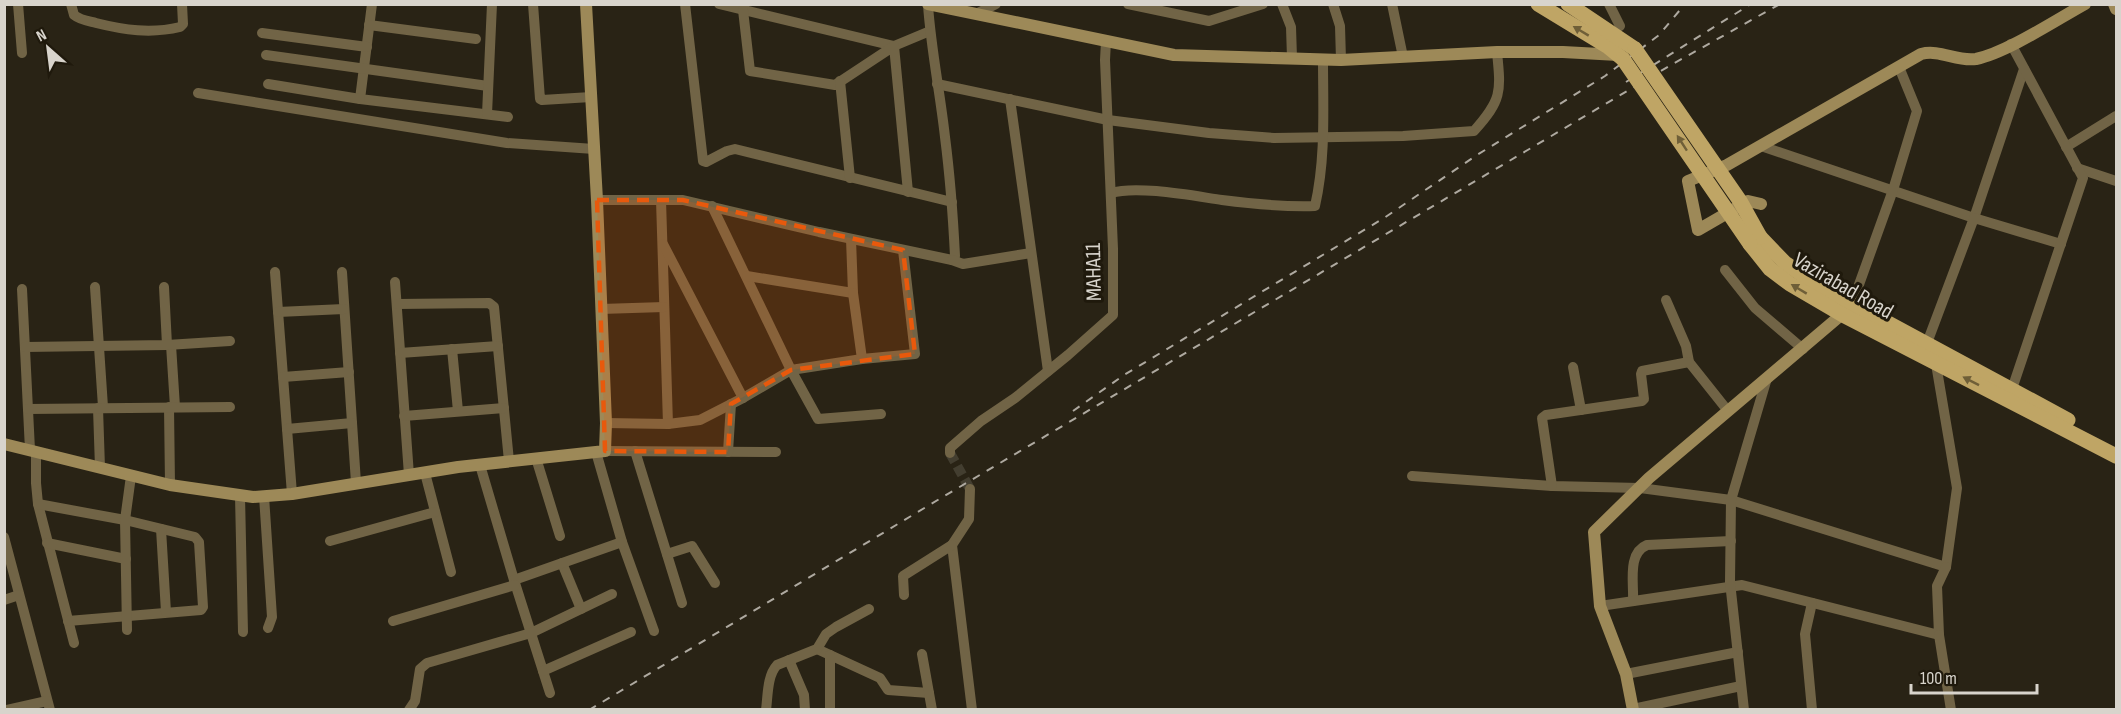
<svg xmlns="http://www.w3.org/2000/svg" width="2121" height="714" font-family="'Sofia Sans Condensed',sans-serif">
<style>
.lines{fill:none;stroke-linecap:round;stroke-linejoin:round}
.street-tunnel{stroke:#433e30;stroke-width:10;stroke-dasharray:10 5;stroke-linecap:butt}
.street{stroke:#716446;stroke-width:10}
.secondary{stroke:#9d8958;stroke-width:12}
.primary{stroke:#bfa565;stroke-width:15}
.rail{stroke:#aea9a0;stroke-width:2;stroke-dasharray:8 8;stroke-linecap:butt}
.primary-bridge{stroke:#bfa565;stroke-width:15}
.oneway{fill:#6f5f38}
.marked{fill:#e8590c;fill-opacity:0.2;stroke:#e8590c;stroke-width:4.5;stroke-dasharray:12 8;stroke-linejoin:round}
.labels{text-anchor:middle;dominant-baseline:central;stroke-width:6;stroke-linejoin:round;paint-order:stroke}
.street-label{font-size:22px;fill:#d8d4cc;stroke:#1f190c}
</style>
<rect width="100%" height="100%" fill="#292315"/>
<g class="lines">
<path class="street-tunnel" d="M 950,453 L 970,489"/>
<g class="street">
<path d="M 18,4 L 22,53"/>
<path d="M 71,4 L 74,15 C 80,20 88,21 96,23 C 124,30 151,34 180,27 L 183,24 L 182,4"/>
<path d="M 372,4 L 360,99 L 508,117"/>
<path d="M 533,4 L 540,99 L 542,100 L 591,97"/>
<path d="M 685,4 L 703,161 L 706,162 L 727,151 L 735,149 L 952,202"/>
<path d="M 719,4 L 894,46 L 930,31"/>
<path d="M 1128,4 L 1209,21 L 1263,4"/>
<path d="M 1282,4 L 1291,27 L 1292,58"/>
<path d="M 1333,4 L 1340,26 L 1341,60"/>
<path d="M 1392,4 L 1403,57"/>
<path d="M 1609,4 L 1620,26"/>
<path d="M 743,10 L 750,71 L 835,85 L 894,46 L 908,192"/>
<path d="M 976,14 L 996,4"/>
<path d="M 369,25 L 476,39"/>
<path d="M 262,33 L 367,47"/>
<path d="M 266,55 L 488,86"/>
<path d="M 840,81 L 850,178"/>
<path d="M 268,84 L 360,99"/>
<path d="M 937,84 L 1108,120 L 1209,133 L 1274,138 L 1403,136 L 1474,131 C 1502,100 1501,92 1497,52"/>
<path d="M 198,93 L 507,143 L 594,149"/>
<path d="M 1010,99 L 1048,371"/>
<path d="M 487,114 L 492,4"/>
<path d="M 1761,146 L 1974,218 L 2024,69"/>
<path d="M 2066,147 L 2116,116"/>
<path d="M 2077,168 L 2116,181"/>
<path d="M 1111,193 C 1137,185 1194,196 1222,200 C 1253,204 1284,207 1315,206 C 1326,158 1323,108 1323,59"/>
<path d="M 597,200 L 683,200 L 819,232 L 952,260 L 955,256 C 953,216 950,176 945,137 C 940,92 931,49 928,5"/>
<path d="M 661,200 L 668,424"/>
<path d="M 712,206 L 791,370 L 862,359 L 915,354 L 903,250"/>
<path d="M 663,244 L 743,398"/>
<path d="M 952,260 L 963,264 L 1031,253"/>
<path d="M 1725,270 L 1755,308 L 1803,349"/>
<path d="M 275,272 L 292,494"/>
<path d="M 342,272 L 356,483"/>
<path d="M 747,276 L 853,293 L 851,239"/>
<path d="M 395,282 L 409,475"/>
<path d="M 95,287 L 103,407"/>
<path d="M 164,287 L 167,345"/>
<path d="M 22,289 L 30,450"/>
<path d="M 853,293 L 862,359"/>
<path d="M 1666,300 L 1686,346 L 1689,362 L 1728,411"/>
<path d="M 397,304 L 489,303 L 494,307 L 509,461"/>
<path d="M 1852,304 L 1893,190 L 1917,111 L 1899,67"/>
<path d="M 601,309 L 664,307"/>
<path d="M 278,312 L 344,309"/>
<path d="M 1927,343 L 1974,218 L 2061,244"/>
<path d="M 171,345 L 175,407"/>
<path d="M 25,347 L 167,345 L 230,341"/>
<path d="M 452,349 L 458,411"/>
<path d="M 400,353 L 498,346"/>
<path d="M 1573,367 L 1581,410"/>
<path d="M 283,377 L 349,372"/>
<path d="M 2010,395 L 2083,178 L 2011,44"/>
<path d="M 169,407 L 170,485"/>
<path d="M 98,408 L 100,468"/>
<path d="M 28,409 L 230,407"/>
<path d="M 404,416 L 504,408"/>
<path d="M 606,423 L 668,424 L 700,420 L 743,398 L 791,370 L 818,419 L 881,414"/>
<path d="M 287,429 L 352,423"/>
<path d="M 605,451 L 776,452"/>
<path d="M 635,451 L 682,603"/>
<path d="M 36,452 L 36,483 L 38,504 L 74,643"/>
<path d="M 596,452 L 622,542 L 654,631"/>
<path d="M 728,452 L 731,404"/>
<path d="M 950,453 L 950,448 L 981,421 L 1015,398 L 1068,355 L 1113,315 L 1113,249 L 1105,60 L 1106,41"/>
<path d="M 536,458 L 560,536"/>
<path d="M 480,465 L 514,580 L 550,693"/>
<path d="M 425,473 L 451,572"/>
<path d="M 1412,476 L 1552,486 L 1640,488 L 1731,500 L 1946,567 L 1957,488 L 1936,364"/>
<path d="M 1552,486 L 1542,418 L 1546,415 L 1642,401 L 1644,399 L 1641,374 L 1642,371 L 1689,362"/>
<path d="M 970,489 L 969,519 L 952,545 L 972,710"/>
<path d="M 240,496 L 243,632"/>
<path d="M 264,496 L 272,617 L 268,628"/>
<path d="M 38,504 L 125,520 L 195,537 L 199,542 L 203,607 L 201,610 L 68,621"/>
<path d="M 161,529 L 166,612"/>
<path d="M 4,537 L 50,710"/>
<path d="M 330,541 L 435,512"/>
<path d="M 47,543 L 126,559"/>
<path d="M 667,554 L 692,546 L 715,583"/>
<path d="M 562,563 L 581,609"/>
<path d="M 514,580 L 622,542"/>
<path d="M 904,595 L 903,576 L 952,545"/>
<path d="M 4,600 L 19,595"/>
<path d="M 1633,601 C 1634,583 1627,553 1647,545 L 1731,541"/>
<path d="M 1600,606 L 1742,585 L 1939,635 L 1937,586 L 1946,567"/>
<path d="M 393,621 L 515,585"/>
<path d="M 127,630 L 125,520 L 131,476"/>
<path d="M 1939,635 L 1951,710"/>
<path d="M 817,649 L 880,678 L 888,690 L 929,693"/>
<path d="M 922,654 L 932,710"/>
<path d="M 830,655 L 830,710"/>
<path d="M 789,660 L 804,695 L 805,710"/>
<path d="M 543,671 L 631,632"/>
<path d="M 1626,674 L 1738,652"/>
<path d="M 1633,709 L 1741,686"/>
<path d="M 7,710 L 47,701"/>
<path d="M 409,710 L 415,701 L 420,669 L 427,663 L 531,633 L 612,594"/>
<path d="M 766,710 C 768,695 767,676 777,665 L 817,649 L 826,634 L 836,627 L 869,609"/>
<path d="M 1744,710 L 1730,582 L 1731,500 L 1767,378"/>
<path d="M 1812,710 L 1805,634 L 1812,603"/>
</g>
<g class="secondary">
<path d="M 928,4 L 1174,55 L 1341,60 L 1497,52 L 1563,52 L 1618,55"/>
<path d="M 2114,4 L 2116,9"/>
<path d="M 1761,204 L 1748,201 L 1698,230 L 1688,181 L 1727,165 L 1921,54 C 1940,49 1957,62 1976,59 C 2006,53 2056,20 2085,4"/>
<path d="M 4,444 L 170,485 L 253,497 L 292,494 L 458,467 L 605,451 L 606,423 L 597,200 L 586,4"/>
<path d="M 1633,710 L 1626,674 L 1600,606 L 1594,532 L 1649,478 L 1847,310"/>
</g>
<g class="primary">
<path d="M 1538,4 L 1607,46 L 1623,59"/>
<path d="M 1568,4 L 1635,49"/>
<path d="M 1760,237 L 1785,263 L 1816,284 L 2068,420"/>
<path d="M 1750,244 L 1770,269 L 1790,284 L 1843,315 L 2116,456"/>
</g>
<g class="rail">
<path d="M 1626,82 L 1751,4"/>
<path d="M 1073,411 L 1124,375 L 1384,218 L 1477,155 L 1605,76 L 1659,35 L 1685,4"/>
<path d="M 589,710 L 941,498 L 1671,65 L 1780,4"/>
</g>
<g class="primary-bridge">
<path d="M 1635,49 L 1740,201 L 1760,237"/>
<path d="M 1623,59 L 1750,244"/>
</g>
</g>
<defs><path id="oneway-solid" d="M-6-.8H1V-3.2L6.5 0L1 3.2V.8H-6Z" transform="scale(1.5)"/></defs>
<g class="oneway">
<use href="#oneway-solid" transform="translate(1581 31) rotate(-149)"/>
<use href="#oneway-solid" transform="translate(1682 143) rotate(-123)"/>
<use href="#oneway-solid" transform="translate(1799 289) rotate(-149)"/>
<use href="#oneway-solid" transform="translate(1971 381) rotate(-153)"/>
</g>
<path class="marked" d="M 597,200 L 683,200 L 903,250 L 915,354 L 791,370 L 731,404 L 728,452 L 605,451 Z"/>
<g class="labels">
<g class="street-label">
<text transform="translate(1094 272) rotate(-91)">MAHA11</text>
<text transform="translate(1843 286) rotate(30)">Vazirabad Road</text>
</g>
</g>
<rect width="2121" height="714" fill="none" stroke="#d8d4cc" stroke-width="12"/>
<g transform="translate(48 48) rotate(332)" stroke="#1f190c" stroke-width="4.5" paint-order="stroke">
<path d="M0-4.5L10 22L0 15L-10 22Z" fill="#d8d4cc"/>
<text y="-9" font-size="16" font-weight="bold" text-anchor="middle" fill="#d8d4cc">N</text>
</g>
<path d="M1911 684v9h126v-9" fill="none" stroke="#d8d4cc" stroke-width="3"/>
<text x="1920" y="684" font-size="18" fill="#d8d4cc" stroke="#1f190c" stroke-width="4.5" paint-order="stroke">100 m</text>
</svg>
